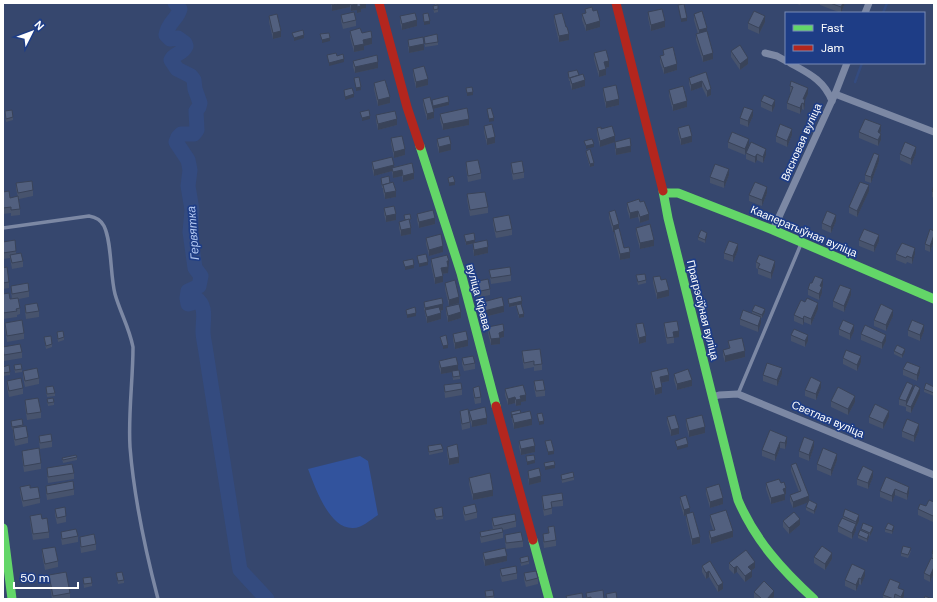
<svg xmlns="http://www.w3.org/2000/svg" width="937" height="602" font-family="'DM Sans',sans-serif">
<style>
.green{fill:#32539d}
.lines{fill:none;stroke-linecap:round;stroke-linejoin:round}
.stream{stroke:#344b7f;stroke-width:2.5}
.river{stroke:#344b7f;stroke-width:15}
.lane{stroke:#7c88a4;stroke-width:3.5}
.street{stroke:#7c88a4;stroke-width:7}
.fast{stroke:#63d668;stroke-width:9}
.jam{stroke:#b3261e;stroke-width:9}
.wall{fill:#47536d}
.shaded-wall{fill:#394359}
.building{fill:#52607f;stroke:#394359}
.labels{text-anchor:middle;dominant-baseline:central;stroke-width:3.5;stroke-linejoin:round;paint-order:stroke}
.street-label{font-size:11px;fill:#fff;stroke:#1e3d86}
.water-label{font-size:12px;font-style:italic;fill:#b2c7f2;stroke:#1e3d86}
</style>
<rect width="100%" height="100%" fill="#36476e"/>
<path class="green" d="M 360,456 L 368,461 L 378,515 C 370,520 362,528 353,528 C 329,529 315,487 308,469 Z"/>
<g class="lines">
<g class="stream">
<path d="M 883,13 L 887,3"/>
<path d="M 855,82 L 862,63"/>
</g>
<path class="river" d="M 175,3 L 180,9 C 177,20 168,22 166,35 L 170,39 L 178,38 L 185,43 L 186,46 C 183,54 174,53 171,60 L 177,69 L 191,76 L 194,80 L 195,89 L 200,103 L 199,107 L 196,111 L 197,130 L 194,134 L 181,134 L 178,137 L 176,142 L 188,160 L 190,170 L 188,186 L 192,210 L 190,232 L 195,268 L 201,276 L 199,286 L 188,291 L 187,298 L 188,304 L 192,303 L 193,299 L 196,298 C 207,306 203,319 203,331 C 203,336 204,341 205,346 L 240,570 L 267,599"/>
<g class="lane">
<path d="M 3,228 L 89,216 C 95,217 101,220 104,226 C 112,242 110,275 115,294 C 120,312 129,327 133,347 C 133,380 128,414 130,447 C 134,498 145,549 158,599"/>
<path d="M 738,394 L 801,244"/>
</g>
<g class="street">
<path d="M 865,13 L 869,3"/>
<path d="M 765,53 L 777,56 L 786,61"/>
<path d="M 790,63 C 808,73 824,80 832,101"/>
<path d="M 835,94 L 934,132"/>
<path d="M 773,230 L 835,94 L 847,63"/>
<path d="M 712,397 L 719,395 L 738,394 L 934,475"/>
</g>
<g class="fast">
<path d="M 420,146 L 461,273 L 496,406"/>
<path d="M 663,191 L 668,218 L 738,500 C 755,540 782,570 814,599"/>
<path d="M 664,193 L 678,193 L 773,230 L 934,299"/>
<path d="M 3,528 L 12,599"/>
<path d="M 533,540 L 549,599"/>
</g>
<g class="jam">
<path d="M 379,3 L 407,107 L 420,146"/>
<path d="M 616,3 L 663,191"/>
<path d="M 496,406 L 533,540"/>
</g>
</g>
<g class="wall">
<path d="M 331,3 L 366,3 L 366,8 L 361,9 L 361,12 L 357,13 L 357,10 L 351,11 L 350,7 L 332,11 Z"/>
<path d="M 435,3 L 441,3 L 441,4 L 435,5 Z"/>
<path d="M 794,3 L 801,3 L 800,5 Z"/>
<path d="M 820,3 L 845,3 L 841,13 L 820,5 Z"/>
<path d="M 438,5 L 438,12 L 434,13 L 433,6 Z"/>
<path d="M 585,9 L 593,11 L 600,27 L 586,31 L 582,20 L 582,14 L 585,13 Z"/>
<path d="M 648,12 L 665,27 L 651,31 L 648,18 Z"/>
<path d="M 694,14 L 707,28 L 707,31 L 713,59 L 703,62 L 696,40 L 696,34 L 698,34 L 694,20 Z"/>
<path d="M 341,15 L 356,20 L 356,26 L 343,29 L 341,21 Z"/>
<path d="M 554,15 L 569,40 L 559,42 L 554,21 Z"/>
<path d="M 269,16 L 281,37 L 273,39 L 269,22 Z"/>
<path d="M 400,16 L 417,26 L 402,30 L 400,22 Z"/>
<path d="M 765,22 L 759,34 L 748,29 L 748,23 Z"/>
<path d="M 350,31 L 362,33 L 372,44 L 364,46 L 364,50 L 354,52 L 350,37 Z"/>
<path d="M 424,37 L 438,42 L 438,45 L 425,47 Z"/>
<path d="M 408,40 L 424,50 L 409,53 L 408,46 Z"/>
<path d="M 663,50 L 677,70 L 664,74 L 660,62 L 660,56 L 663,56 Z"/>
<path d="M 731,51 L 748,64 L 740,70 L 731,57 Z"/>
<path d="M 594,53 L 609,67 L 606,68 L 606,75 L 599,77 L 594,59 Z"/>
<path d="M 353,61 L 378,68 L 355,73 L 353,67 Z"/>
<path d="M 413,69 L 428,85 L 416,88 L 413,75 Z"/>
<path d="M 568,72 L 579,75 L 585,86 L 572,90 L 570,84 L 570,81 L 569,81 L 568,75 Z"/>
<path d="M 706,72 L 711,95 L 707,97 L 702,87 L 691,91 L 689,84 L 689,78 Z"/>
<path d="M 374,83 L 390,103 L 378,106 L 374,89 Z"/>
<path d="M 790,86 L 808,94 L 805,100 L 805,105 L 804,110 L 802,109 L 800,114 L 787,109 L 787,103 L 791,92 L 790,92 Z"/>
<path d="M 603,88 L 619,105 L 606,108 L 603,94 Z"/>
<path d="M 669,90 L 687,107 L 673,111 L 669,96 Z"/>
<path d="M 423,99 L 432,103 L 432,100 L 449,105 L 433,109 L 434,118 L 427,120 L 423,105 Z"/>
<path d="M 761,101 L 775,106 L 772,112 L 761,107 Z"/>
<path d="M 5,111 L 13,117 L 13,120 L 6,122 Z"/>
<path d="M 440,114 L 469,125 L 443,130 L 440,120 Z"/>
<path d="M 376,115 L 397,125 L 378,130 L 376,121 Z"/>
<path d="M 753,116 L 748,127 L 740,124 L 740,118 Z"/>
<path d="M 484,126 L 495,143 L 487,145 L 484,132 Z"/>
<path d="M 597,128 L 601,129 L 615,142 L 631,152 L 616,155 L 615,148 L 615,142 L 600,147 L 597,134 Z"/>
<path d="M 678,128 L 692,142 L 681,145 L 678,134 Z"/>
<path d="M 881,131 L 880,133 L 881,140 L 878,146 L 859,138 L 859,132 Z"/>
<path d="M 792,135 L 787,147 L 776,142 L 776,136 Z"/>
<path d="M 391,138 L 405,155 L 394,158 L 391,144 Z"/>
<path d="M 437,139 L 451,150 L 439,153 L 437,145 Z"/>
<path d="M 728,142 L 749,145 L 745,155 L 728,148 Z"/>
<path d="M 586,151 L 594,166 L 590,167 L 586,154 Z"/>
<path d="M 746,153 L 766,155 L 763,163 L 757,160 L 755,163 L 746,159 Z"/>
<path d="M 916,153 L 911,165 L 900,160 L 900,154 Z"/>
<path d="M 879,161 L 871,183 L 865,181 L 865,175 Z"/>
<path d="M 372,162 L 394,167 L 412,163 L 414,179 L 403,182 L 402,176 L 393,178 L 392,171 L 374,176 L 372,168 Z"/>
<path d="M 466,162 L 481,173 L 481,179 L 468,182 L 466,168 Z"/>
<path d="M 511,163 L 524,172 L 524,178 L 513,180 L 511,169 Z"/>
<path d="M 934,166 L 934,175 L 933,175 L 933,169 Z"/>
<path d="M 729,175 L 724,188 L 710,183 L 710,177 Z"/>
<path d="M 381,178 L 390,183 L 396,197 L 385,199 L 383,191 L 383,188 L 382,188 L 381,181 Z"/>
<path d="M 16,183 L 33,190 L 33,196 L 19,199 L 20,209 L 20,215 L 11,216 L 11,213 L 3,214 L 3,192 L 10,198 L 18,197 L 16,189 Z"/>
<path d="M 934,185 L 934,198 L 932,197 L 932,191 Z"/>
<path d="M 869,191 L 857,217 L 849,213 L 849,207 Z"/>
<path d="M 767,193 L 762,206 L 749,201 L 749,195 Z"/>
<path d="M 467,194 L 488,207 L 488,213 L 470,216 L 467,200 Z"/>
<path d="M 640,202 L 649,220 L 640,223 L 638,217 L 630,219 L 627,209 L 627,203 Z"/>
<path d="M 384,208 L 396,220 L 386,222 L 384,214 Z"/>
<path d="M 609,212 L 619,229 L 624,248 L 630,258 L 620,260 L 614,236 L 614,232 L 613,232 L 609,218 Z"/>
<path d="M 417,214 L 435,224 L 419,228 L 417,220 Z"/>
<path d="M 404,215 L 411,222 L 409,222 L 411,234 L 401,236 L 399,228 L 399,222 L 404,221 Z"/>
<path d="M 493,218 L 512,229 L 512,235 L 496,238 L 493,224 Z"/>
<path d="M 836,221 L 831,233 L 822,229 L 822,223 Z"/>
<path d="M 636,228 L 654,246 L 640,249 L 636,234 Z"/>
<path d="M 934,231 L 934,241 L 930,252 L 925,250 L 925,244 Z"/>
<path d="M 464,235 L 475,243 L 488,253 L 474,256 L 473,249 L 473,244 L 466,245 Z"/>
<path d="M 707,236 L 705,243 L 698,240 L 698,237 Z"/>
<path d="M 426,238 L 443,252 L 429,256 L 426,244 Z"/>
<path d="M 859,240 L 879,241 L 874,252 L 859,246 Z"/>
<path d="M 3,242 L 16,251 L 16,254 L 23,261 L 23,267 L 12,269 L 10,258 L 3,259 Z"/>
<path d="M 738,250 L 733,262 L 724,259 L 724,253 Z"/>
<path d="M 896,254 L 915,254 L 912,264 L 907,262 L 906,264 L 896,260 Z"/>
<path d="M 431,259 L 449,267 L 448,267 L 448,273 L 442,274 L 443,282 L 435,284 L 431,265 Z"/>
<path d="M 756,262 L 775,267 L 771,279 L 758,274 L 758,269 L 756,268 Z"/>
<path d="M 3,268 L 9,282 L 9,288 L 3,289 Z"/>
<path d="M 489,270 L 511,275 L 511,281 L 491,284 Z"/>
<path d="M 636,275 L 646,280 L 646,283 L 638,285 Z"/>
<path d="M 653,277 L 669,296 L 657,299 L 653,283 Z"/>
<path d="M 474,282 L 490,289 L 490,295 L 476,298 L 474,288 Z"/>
<path d="M 445,283 L 459,303 L 449,306 L 445,289 Z"/>
<path d="M 812,283 L 823,285 L 822,289 L 822,293 L 819,300 L 808,295 L 808,289 Z"/>
<path d="M 11,286 L 29,291 L 29,297 L 19,299 L 20,308 L 20,314 L 17,315 L 17,317 L 3,319 L 3,294 L 10,299 L 12,299 L 11,292 Z"/>
<path d="M 851,295 L 844,312 L 833,307 L 833,301 Z"/>
<path d="M 508,299 L 522,304 L 521,304 L 524,317 L 519,318 L 516,306 L 509,307 Z"/>
<path d="M 424,302 L 443,310 L 440,311 L 441,319 L 427,323 L 424,308 Z"/>
<path d="M 483,302 L 504,312 L 484,317 L 483,308 Z"/>
<path d="M 805,302 L 818,309 L 811,325 L 804,322 L 803,325 L 794,321 L 794,315 Z"/>
<path d="M 25,305 L 39,311 L 39,317 L 26,319 L 25,311 Z"/>
<path d="M 446,307 L 461,318 L 448,322 L 446,313 Z"/>
<path d="M 752,311 L 765,312 L 762,318 L 761,318 L 761,323 L 758,332 L 740,325 L 740,319 L 752,313 Z"/>
<path d="M 893,316 L 886,331 L 874,326 L 874,320 Z"/>
<path d="M 5,323 L 24,333 L 24,339 L 7,342 L 5,329 Z"/>
<path d="M 664,323 L 679,337 L 674,338 L 674,343 L 667,344 L 664,329 Z"/>
<path d="M 636,324 L 646,342 L 639,344 L 636,330 Z"/>
<path d="M 488,327 L 504,337 L 500,338 L 500,344 L 491,345 L 488,333 Z"/>
<path d="M 839,329 L 854,331 L 850,340 L 839,335 Z"/>
<path d="M 908,330 L 924,331 L 920,341 L 908,336 Z"/>
<path d="M 57,332 L 64,337 L 64,340 L 58,342 Z"/>
<path d="M 453,334 L 468,346 L 455,349 L 453,340 Z"/>
<path d="M 861,334 L 886,341 L 882,349 L 861,340 Z"/>
<path d="M 791,335 L 808,341 L 805,347 L 791,341 Z"/>
<path d="M 44,337 L 52,344 L 52,347 L 46,349 Z"/>
<path d="M 728,341 L 745,357 L 725,362 L 723,356 L 723,350 L 729,349 Z"/>
<path d="M 3,347 L 22,352 L 22,358 L 4,361 Z"/>
<path d="M 522,351 L 542,364 L 542,370 L 534,371 L 534,367 L 524,369 L 522,357 Z"/>
<path d="M 894,351 L 905,352 L 902,358 L 894,354 Z"/>
<path d="M 462,358 L 475,363 L 475,369 L 464,371 L 462,364 Z"/>
<path d="M 843,358 L 861,362 L 857,371 L 843,364 Z"/>
<path d="M 439,361 L 458,370 L 460,376 L 460,379 L 453,380 L 452,372 L 441,374 L 439,367 Z"/>
<path d="M 14,365 L 22,369 L 22,372 L 15,373 Z"/>
<path d="M 3,367 L 10,372 L 10,375 L 3,376 Z"/>
<path d="M 903,369 L 920,373 L 917,381 L 903,375 Z"/>
<path d="M 23,371 L 39,378 L 39,384 L 25,387 L 23,377 Z"/>
<path d="M 651,372 L 669,381 L 661,383 L 662,393 L 655,395 L 651,378 Z"/>
<path d="M 674,374 L 692,386 L 677,390 L 674,380 Z"/>
<path d="M 782,374 L 777,386 L 763,381 L 763,375 Z"/>
<path d="M 7,381 L 23,388 L 23,394 L 9,397 L 7,387 Z"/>
<path d="M 534,381 L 545,390 L 545,396 L 536,397 L 534,387 Z"/>
<path d="M 444,385 L 462,389 L 462,395 L 445,398 Z"/>
<path d="M 46,387 L 55,393 L 55,396 L 47,397 Z"/>
<path d="M 934,387 L 934,396 L 924,392 L 924,389 Z"/>
<path d="M 473,388 L 481,397 L 481,403 L 475,404 L 473,393 Z"/>
<path d="M 821,388 L 816,400 L 805,396 L 805,390 Z"/>
<path d="M 505,389 L 526,401 L 521,402 L 521,405 L 516,406 L 515,403 L 508,405 L 505,395 Z"/>
<path d="M 913,389 L 920,394 L 911,413 L 906,411 L 906,407 L 899,405 L 899,399 Z"/>
<path d="M 47,399 L 54,402 L 54,405 L 48,406 Z"/>
<path d="M 25,400 L 41,412 L 41,418 L 27,420 L 25,406 Z"/>
<path d="M 831,401 L 855,402 L 848,415 L 831,407 Z"/>
<path d="M 460,411 L 470,422 L 470,428 L 462,430 L 460,416 Z"/>
<path d="M 469,411 L 487,424 L 472,427 L 469,417 Z"/>
<path d="M 511,412 L 521,413 L 532,425 L 514,429 L 511,415 Z"/>
<path d="M 667,417 L 679,434 L 671,436 L 667,423 Z"/>
<path d="M 869,417 L 889,417 L 883,429 L 869,423 Z"/>
<path d="M 686,419 L 705,433 L 689,437 L 686,425 Z"/>
<path d="M 11,421 L 23,425 L 23,427 L 28,437 L 28,443 L 15,446 L 13,434 L 13,429 L 12,430 Z"/>
<path d="M 770,430 L 787,443 L 785,449 L 780,448 L 775,461 L 762,456 L 762,450 Z"/>
<path d="M 919,430 L 914,442 L 902,437 L 902,431 Z"/>
<path d="M 39,436 L 52,441 L 52,447 L 40,449 L 39,442 Z"/>
<path d="M 519,441 L 535,452 L 521,455 L 519,447 Z"/>
<path d="M 428,446 L 443,449 L 443,452 L 429,455 Z"/>
<path d="M 447,447 L 459,463 L 449,465 L 447,453 Z"/>
<path d="M 814,447 L 809,461 L 799,457 L 799,451 Z"/>
<path d="M 22,451 L 41,463 L 41,469 L 24,472 L 22,457 Z"/>
<path d="M 77,457 L 77,460 L 63,463 L 62,458 Z"/>
<path d="M 837,460 L 831,476 L 817,470 L 817,464 Z"/>
<path d="M 791,465 L 809,500 L 817,507 L 814,514 L 806,510 L 806,507 L 808,502 L 793,508 L 790,501 L 790,495 L 799,492 L 791,471 Z"/>
<path d="M 47,468 L 74,473 L 74,479 L 48,483 L 47,474 Z"/>
<path d="M 528,471 L 541,482 L 529,485 L 528,477 Z"/>
<path d="M 561,475 L 574,477 L 574,480 L 562,483 Z"/>
<path d="M 873,477 L 868,489 L 857,485 L 857,479 Z"/>
<path d="M 886,477 L 909,493 L 907,500 L 895,495 L 892,502 L 880,497 L 880,491 Z"/>
<path d="M 469,478 L 493,496 L 473,500 L 469,484 Z"/>
<path d="M 766,483 L 786,494 L 785,495 L 785,500 L 771,504 L 766,489 Z"/>
<path d="M 46,486 L 74,489 L 74,495 L 47,500 L 46,492 Z"/>
<path d="M 20,487 L 30,488 L 40,498 L 40,503 L 23,507 L 20,493 Z"/>
<path d="M 706,488 L 723,504 L 710,508 L 706,494 Z"/>
<path d="M 542,496 L 563,500 L 563,506 L 552,507 L 552,514 L 544,516 L 542,502 Z"/>
<path d="M 680,497 L 690,513 L 700,543 L 692,545 L 686,520 L 686,516 L 684,516 L 680,503 Z"/>
<path d="M 934,502 L 933,522 L 918,515 L 918,509 L 926,506 Z"/>
<path d="M 463,507 L 477,512 L 477,518 L 465,521 L 463,513 Z"/>
<path d="M 55,509 L 66,516 L 66,522 L 57,524 L 55,515 Z"/>
<path d="M 434,509 L 443,516 L 443,519 L 436,520 Z"/>
<path d="M 710,515 L 733,537 L 711,544 L 709,537 L 709,531 L 713,530 L 710,521 Z"/>
<path d="M 30,516 L 42,519 L 49,532 L 49,538 L 33,540 L 30,522 Z"/>
<path d="M 843,516 L 859,521 L 856,527 L 856,530 L 852,539 L 838,532 L 838,526 L 843,518 Z"/>
<path d="M 492,518 L 516,521 L 516,527 L 503,530 L 503,538 L 481,543 L 480,538 L 480,532 L 493,529 L 492,524 Z"/>
<path d="M 783,521 L 800,525 L 789,534 L 783,527 Z"/>
<path d="M 548,527 L 556,540 L 556,546 L 544,548 L 543,540 L 543,534 L 548,533 Z"/>
<path d="M 861,529 L 873,530 L 870,536 L 869,535 L 869,537 L 867,542 L 858,538 L 858,535 L 861,530 Z"/>
<path d="M 885,529 L 894,529 L 892,534 L 885,532 Z"/>
<path d="M 61,532 L 78,536 L 78,542 L 62,545 L 61,538 Z"/>
<path d="M 505,535 L 523,541 L 523,547 L 506,549 L 505,541 Z"/>
<path d="M 80,537 L 96,544 L 96,550 L 81,553 L 80,543 Z"/>
<path d="M 934,548 L 934,573 L 930,582 L 924,579 L 924,573 L 932,559 L 932,553 Z"/>
<path d="M 42,549 L 58,561 L 58,567 L 45,570 L 42,555 Z"/>
<path d="M 911,551 L 908,558 L 901,556 L 901,553 Z"/>
<path d="M 483,553 L 507,561 L 485,566 L 483,559 Z"/>
<path d="M 814,557 L 832,559 L 825,570 L 814,563 Z"/>
<path d="M 520,558 L 529,561 L 529,564 L 521,566 Z"/>
<path d="M 710,561 L 723,589 L 718,592 L 709,577 L 706,579 L 702,572 L 702,566 Z"/>
<path d="M 729,563 L 755,568 L 751,571 L 752,577 L 745,582 L 737,572 L 734,574 L 729,569 Z"/>
<path d="M 500,569 L 517,573 L 517,579 L 502,582 L 500,575 Z"/>
<path d="M 116,573 L 124,580 L 124,583 L 118,584 Z"/>
<path d="M 524,573 L 538,578 L 538,584 L 526,587 L 524,579 Z"/>
<path d="M 49,575 L 70,593 L 70,599 L 52,599 L 49,581 Z"/>
<path d="M 865,576 L 861,585 L 859,584 L 856,591 L 845,586 L 845,580 Z"/>
<path d="M 83,578 L 92,583 L 92,586 L 84,588 Z"/>
<path d="M 900,589 L 904,596 L 903,599 L 883,599 L 883,595 Z"/>
<path d="M 485,591 L 494,596 L 494,599 L 486,599 Z"/>
<path d="M 754,592 L 774,597 L 772,599 L 755,599 L 754,598 Z"/>
<path d="M 586,593 L 604,599 L 586,599 Z"/>
</g>
<g class="shaded-wall">
<path d="M 343,3 L 350,3 L 350,7 L 332,11 L 332,5 Z"/>
<path d="M 363,3 L 366,3 L 366,8 L 361,9 L 361,12 L 357,13 L 357,7 L 360,4 Z"/>
<path d="M 843,3 L 845,3 L 841,13 L 841,7 Z"/>
<path d="M 357,4 L 357,10 L 351,11 L 351,5 Z"/>
<path d="M 765,16 L 765,22 L 759,34 L 759,28 Z"/>
<path d="M 687,18 L 687,21 L 681,22 L 681,19 Z"/>
<path d="M 417,20 L 417,26 L 402,30 L 402,24 Z"/>
<path d="M 430,21 L 430,24 L 424,25 L 424,22 Z"/>
<path d="M 600,21 L 600,27 L 586,31 L 586,25 Z"/>
<path d="M 665,21 L 665,27 L 651,31 L 651,25 Z"/>
<path d="M 707,28 L 707,34 L 699,36 L 699,30 Z"/>
<path d="M 281,31 L 281,37 L 273,39 L 273,33 Z"/>
<path d="M 569,34 L 569,40 L 559,42 L 559,36 Z"/>
<path d="M 304,35 L 304,38 L 294,41 L 294,38 Z"/>
<path d="M 330,38 L 330,41 L 322,43 L 322,40 Z"/>
<path d="M 372,38 L 372,44 L 364,46 L 364,50 L 354,52 L 354,46 L 363,40 Z"/>
<path d="M 424,44 L 424,50 L 409,53 L 409,47 Z"/>
<path d="M 713,53 L 713,59 L 703,62 L 703,56 Z"/>
<path d="M 748,58 L 748,64 L 740,70 L 740,64 Z"/>
<path d="M 344,59 L 344,62 L 329,66 L 329,63 Z"/>
<path d="M 609,61 L 609,67 L 604,68 L 604,62 Z"/>
<path d="M 378,62 L 378,68 L 355,73 L 355,67 Z"/>
<path d="M 677,64 L 677,70 L 664,74 L 664,68 Z"/>
<path d="M 606,69 L 606,75 L 599,77 L 599,71 Z"/>
<path d="M 428,79 L 428,85 L 416,88 L 416,82 Z"/>
<path d="M 585,80 L 585,86 L 572,90 L 572,84 Z"/>
<path d="M 702,81 L 702,87 L 691,91 L 691,85 Z"/>
<path d="M 361,87 L 361,90 L 356,91 L 356,88 Z"/>
<path d="M 808,88 L 808,94 L 805,100 L 805,105 L 804,110 L 803,99 Z"/>
<path d="M 711,89 L 711,95 L 707,97 L 707,91 Z"/>
<path d="M 473,92 L 473,95 L 467,96 L 467,93 Z"/>
<path d="M 354,94 L 354,97 L 345,100 L 345,97 Z"/>
<path d="M 390,97 L 390,103 L 378,106 L 378,100 Z"/>
<path d="M 619,99 L 619,105 L 606,108 L 606,102 Z"/>
<path d="M 775,100 L 775,106 L 772,112 L 772,106 Z"/>
<path d="M 687,101 L 687,107 L 673,111 L 673,105 Z"/>
<path d="M 449,102 L 449,105 L 433,109 L 433,106 Z"/>
<path d="M 802,103 L 802,109 L 800,114 L 800,108 Z"/>
<path d="M 753,110 L 753,116 L 748,127 L 748,121 Z"/>
<path d="M 434,112 L 434,118 L 427,120 L 427,114 Z"/>
<path d="M 370,116 L 370,119 L 362,121 L 362,118 Z"/>
<path d="M 494,118 L 494,121 L 489,122 L 489,119 Z"/>
<path d="M 397,119 L 397,125 L 378,130 L 378,124 Z"/>
<path d="M 469,119 L 469,125 L 443,130 L 443,124 Z"/>
<path d="M 881,125 L 881,131 L 878,138 L 878,132 Z"/>
<path d="M 792,129 L 792,135 L 787,147 L 787,141 Z"/>
<path d="M 881,134 L 881,140 L 878,146 L 878,140 Z"/>
<path d="M 615,136 L 615,142 L 600,147 L 600,141 Z"/>
<path d="M 692,136 L 692,142 L 681,145 L 681,139 Z"/>
<path d="M 495,137 L 495,143 L 487,145 L 487,139 Z"/>
<path d="M 749,139 L 749,145 L 745,155 L 745,149 Z"/>
<path d="M 451,144 L 451,150 L 439,153 L 439,147 Z"/>
<path d="M 594,144 L 594,147 L 586,149 L 586,146 Z"/>
<path d="M 631,146 L 631,152 L 616,155 L 616,149 Z"/>
<path d="M 916,147 L 916,153 L 911,165 L 911,159 Z"/>
<path d="M 405,149 L 405,155 L 394,158 L 394,152 Z"/>
<path d="M 766,149 L 766,155 L 763,163 L 763,157 Z"/>
<path d="M 757,154 L 757,160 L 755,163 L 755,157 Z"/>
<path d="M 879,155 L 879,161 L 871,183 L 871,177 Z"/>
<path d="M 594,163 L 594,166 L 590,167 L 590,164 Z"/>
<path d="M 394,165 L 394,171 L 392,168 L 392,171 L 374,176 L 374,170 Z"/>
<path d="M 729,169 L 729,175 L 724,188 L 724,182 Z"/>
<path d="M 402,170 L 402,176 L 393,178 L 393,172 Z"/>
<path d="M 414,173 L 414,179 L 403,182 L 403,176 Z"/>
<path d="M 455,182 L 455,185 L 449,186 L 449,183 Z"/>
<path d="M 869,185 L 869,191 L 857,217 L 857,211 Z"/>
<path d="M 767,187 L 767,193 L 762,206 L 762,200 Z"/>
<path d="M 396,191 L 396,197 L 385,199 L 385,193 Z"/>
<path d="M 638,211 L 638,217 L 630,219 L 630,213 Z"/>
<path d="M 396,214 L 396,220 L 386,222 L 386,216 Z"/>
<path d="M 649,214 L 649,220 L 640,223 L 640,217 Z"/>
<path d="M 836,215 L 836,221 L 831,233 L 831,227 Z"/>
<path d="M 435,218 L 435,224 L 419,228 L 419,222 Z"/>
<path d="M 619,224 L 619,230 L 614,230 L 614,232 L 613,232 L 613,226 Z"/>
<path d="M 411,228 L 411,234 L 401,236 L 401,230 Z"/>
<path d="M 707,233 L 707,236 L 705,243 L 705,240 Z"/>
<path d="M 879,235 L 879,241 L 874,252 L 874,246 Z"/>
<path d="M 934,235 L 934,241 L 930,252 L 930,246 Z"/>
<path d="M 475,240 L 475,243 L 466,245 L 466,242 Z"/>
<path d="M 654,240 L 654,246 L 640,249 L 640,243 Z"/>
<path d="M 738,244 L 738,250 L 733,262 L 733,256 Z"/>
<path d="M 443,246 L 443,252 L 429,256 L 429,250 Z"/>
<path d="M 488,247 L 488,253 L 474,256 L 474,250 Z"/>
<path d="M 915,248 L 915,254 L 912,264 L 912,258 Z"/>
<path d="M 630,252 L 630,258 L 620,260 L 620,254 Z"/>
<path d="M 447,261 L 449,261 L 448,273 L 441,274 L 441,268 Z"/>
<path d="M 775,261 L 775,267 L 771,279 L 771,273 Z"/>
<path d="M 428,262 L 428,265 L 419,267 L 419,264 Z"/>
<path d="M 414,265 L 414,268 L 405,270 L 405,267 Z"/>
<path d="M 443,276 L 443,282 L 435,284 L 435,278 Z"/>
<path d="M 823,279 L 823,285 L 822,289 L 822,293 L 819,300 L 819,294 L 820,286 Z"/>
<path d="M 851,289 L 851,295 L 844,312 L 844,306 Z"/>
<path d="M 669,290 L 669,296 L 657,299 L 657,293 Z"/>
<path d="M 459,297 L 459,303 L 449,306 L 449,300 Z"/>
<path d="M 522,301 L 522,304 L 509,307 L 509,304 Z"/>
<path d="M 818,303 L 818,309 L 811,325 L 811,319 Z"/>
<path d="M 443,304 L 443,310 L 426,314 L 425,310 L 425,314 L 425,308 Z"/>
<path d="M 504,306 L 504,312 L 484,317 L 484,311 Z"/>
<path d="M 765,309 L 765,312 L 762,318 L 762,315 Z"/>
<path d="M 893,310 L 893,316 L 886,331 L 886,325 Z"/>
<path d="M 461,312 L 461,318 L 448,322 L 448,316 Z"/>
<path d="M 416,313 L 416,316 L 407,318 L 407,315 Z"/>
<path d="M 441,313 L 441,319 L 427,323 L 427,317 Z"/>
<path d="M 524,314 L 524,317 L 519,318 L 519,315 Z"/>
<path d="M 804,316 L 804,322 L 803,325 L 803,319 Z"/>
<path d="M 761,317 L 761,323 L 758,332 L 758,326 Z"/>
<path d="M 854,325 L 854,331 L 850,340 L 850,334 Z"/>
<path d="M 924,325 L 924,331 L 920,341 L 920,335 Z"/>
<path d="M 504,331 L 504,337 L 500,338 L 500,344 L 491,345 L 491,339 L 499,333 Z"/>
<path d="M 679,331 L 679,337 L 674,338 L 673,332 Z"/>
<path d="M 808,335 L 808,341 L 805,347 L 805,341 Z"/>
<path d="M 886,335 L 886,341 L 882,349 L 882,343 Z"/>
<path d="M 646,336 L 646,342 L 639,344 L 639,338 Z"/>
<path d="M 468,340 L 468,346 L 455,349 L 455,343 Z"/>
<path d="M 448,345 L 448,348 L 443,349 L 443,346 Z"/>
<path d="M 905,349 L 905,352 L 902,358 L 902,355 Z"/>
<path d="M 745,351 L 745,357 L 725,362 L 725,356 Z"/>
<path d="M 861,356 L 861,362 L 857,371 L 857,365 Z"/>
<path d="M 458,365 L 458,371 L 441,374 L 441,368 Z"/>
<path d="M 920,367 L 920,373 L 917,381 L 917,375 Z"/>
<path d="M 782,368 L 782,374 L 777,386 L 777,380 Z"/>
<path d="M 669,375 L 669,381 L 660,383 L 660,377 Z"/>
<path d="M 692,380 L 692,386 L 677,390 L 677,384 Z"/>
<path d="M 821,382 L 821,388 L 816,400 L 816,394 Z"/>
<path d="M 913,385 L 913,391 L 906,405 L 906,407 L 906,401 Z"/>
<path d="M 662,387 L 662,393 L 655,395 L 655,389 Z"/>
<path d="M 920,388 L 920,394 L 911,413 L 911,407 Z"/>
<path d="M 526,395 L 526,401 L 521,402 L 521,405 L 516,406 L 516,400 L 520,396 Z"/>
<path d="M 855,396 L 855,402 L 848,415 L 848,409 Z"/>
<path d="M 515,397 L 515,403 L 508,405 L 508,399 Z"/>
<path d="M 889,411 L 889,417 L 883,429 L 883,423 Z"/>
<path d="M 487,418 L 487,424 L 472,427 L 472,421 Z"/>
<path d="M 532,419 L 532,425 L 514,429 L 514,423 Z"/>
<path d="M 544,421 L 544,424 L 539,425 L 539,422 Z"/>
<path d="M 919,424 L 919,430 L 914,442 L 914,436 Z"/>
<path d="M 705,427 L 705,433 L 689,437 L 689,431 Z"/>
<path d="M 679,428 L 679,434 L 671,436 L 671,430 Z"/>
<path d="M 787,437 L 787,443 L 785,449 L 785,443 Z"/>
<path d="M 814,441 L 814,447 L 809,461 L 809,455 Z"/>
<path d="M 780,442 L 780,448 L 775,461 L 775,455 Z"/>
<path d="M 688,444 L 688,447 L 677,450 L 677,447 Z"/>
<path d="M 535,446 L 535,452 L 521,455 L 521,449 Z"/>
<path d="M 554,451 L 554,454 L 548,455 L 548,452 Z"/>
<path d="M 837,454 L 837,460 L 831,476 L 831,470 Z"/>
<path d="M 459,457 L 459,463 L 449,465 L 449,459 Z"/>
<path d="M 535,460 L 535,463 L 527,465 L 527,462 Z"/>
<path d="M 555,465 L 555,468 L 545,470 L 545,467 Z"/>
<path d="M 873,471 L 873,477 L 868,489 L 868,483 Z"/>
<path d="M 541,476 L 541,482 L 529,485 L 529,479 Z"/>
<path d="M 909,487 L 909,493 L 907,500 L 907,494 Z"/>
<path d="M 786,488 L 786,494 L 785,495 L 785,500 L 771,504 L 771,498 L 783,489 Z"/>
<path d="M 895,489 L 895,495 L 892,502 L 892,496 Z"/>
<path d="M 493,490 L 493,496 L 473,500 L 473,494 Z"/>
<path d="M 809,496 L 809,502 L 793,508 L 793,502 Z"/>
<path d="M 723,498 L 723,504 L 710,508 L 710,502 Z"/>
<path d="M 817,504 L 817,507 L 814,514 L 814,511 Z"/>
<path d="M 690,508 L 690,514 L 684,516 L 684,510 Z"/>
<path d="M 859,515 L 859,521 L 856,527 L 856,530 L 852,539 L 852,533 L 856,525 L 856,522 Z"/>
<path d="M 800,519 L 800,525 L 789,534 L 789,528 Z"/>
<path d="M 894,526 L 894,529 L 892,534 L 892,531 Z"/>
<path d="M 873,527 L 873,530 L 870,536 L 870,533 Z"/>
<path d="M 733,531 L 733,537 L 711,544 L 711,538 Z"/>
<path d="M 869,534 L 869,537 L 867,542 L 867,539 Z"/>
<path d="M 700,537 L 700,543 L 692,545 L 692,539 Z"/>
<path d="M 832,553 L 832,559 L 825,570 L 825,564 Z"/>
<path d="M 507,556 L 507,561 L 485,566 L 485,560 Z"/>
<path d="M 755,562 L 755,568 L 748,573 L 748,567 Z"/>
<path d="M 737,566 L 737,572 L 734,574 L 734,568 Z"/>
<path d="M 934,567 L 934,573 L 930,582 L 930,576 Z"/>
<path d="M 865,570 L 865,576 L 861,585 L 861,579 Z"/>
<path d="M 709,571 L 709,577 L 706,579 L 706,573 Z"/>
<path d="M 752,571 L 752,577 L 745,582 L 745,576 Z"/>
<path d="M 859,578 L 859,584 L 856,591 L 856,585 Z"/>
<path d="M 723,583 L 723,589 L 718,592 L 718,586 Z"/>
<path d="M 904,590 L 904,596 L 903,599 L 901,599 L 901,597 Z"/>
<path d="M 774,591 L 774,597 L 772,599 L 767,599 Z"/>
</g>
<g class="building">
<path d="M 332,3 L 343,3 L 332,5 Z"/>
<path d="M 350,3 L 363,3 L 360,4 L 361,6 L 357,7 L 357,4 L 351,5 Z"/>
<path d="M 830,3 L 843,3 L 841,7 Z"/>
<path d="M 684,4 L 687,18 L 681,19 L 678,5 Z"/>
<path d="M 438,5 L 438,9 L 434,10 L 433,6 Z"/>
<path d="M 592,7 L 593,11 L 597,10 L 600,21 L 586,25 L 582,14 L 586,13 L 585,9 Z"/>
<path d="M 662,9 L 665,21 L 651,25 L 648,12 Z"/>
<path d="M 702,11 L 707,28 L 699,30 L 694,14 Z"/>
<path d="M 754,11 L 765,16 L 759,28 L 748,23 Z"/>
<path d="M 354,12 L 356,20 L 343,23 L 341,15 Z"/>
<path d="M 415,13 L 417,20 L 402,24 L 400,16 Z"/>
<path d="M 428,13 L 430,21 L 424,22 L 423,14 Z"/>
<path d="M 562,13 L 566,27 L 567,27 L 569,34 L 559,36 L 554,15 Z"/>
<path d="M 277,14 L 281,31 L 273,33 L 269,16 Z"/>
<path d="M 360,28 L 362,33 L 371,31 L 372,38 L 363,40 L 364,44 L 354,46 L 350,31 Z"/>
<path d="M 303,30 L 304,35 L 294,38 L 292,33 Z"/>
<path d="M 707,31 L 713,53 L 703,56 L 696,34 Z"/>
<path d="M 329,33 L 330,38 L 322,40 L 320,34 Z"/>
<path d="M 437,34 L 438,42 L 425,44 L 424,37 Z"/>
<path d="M 423,37 L 424,44 L 409,47 L 408,40 Z"/>
<path d="M 740,45 L 748,58 L 740,64 L 731,51 Z"/>
<path d="M 673,47 L 677,64 L 664,68 L 660,56 L 664,55 L 663,50 Z"/>
<path d="M 606,50 L 609,61 L 604,62 L 606,69 L 599,71 L 594,53 Z"/>
<path d="M 336,53 L 337,56 L 343,54 L 344,59 L 329,63 L 327,55 Z"/>
<path d="M 377,55 L 378,62 L 355,67 L 353,61 Z"/>
<path d="M 424,66 L 428,79 L 416,82 L 413,69 Z"/>
<path d="M 577,70 L 579,75 L 569,78 L 568,72 Z"/>
<path d="M 706,72 L 711,89 L 707,91 L 702,81 L 691,85 L 689,78 Z"/>
<path d="M 583,74 L 585,80 L 572,84 L 570,78 Z"/>
<path d="M 359,77 L 361,87 L 356,88 L 354,78 Z"/>
<path d="M 385,80 L 390,97 L 378,100 L 374,83 Z"/>
<path d="M 791,81 L 808,88 L 803,99 L 805,99 L 804,104 L 802,103 L 800,108 L 787,103 L 793,87 L 790,86 Z"/>
<path d="M 616,85 L 619,99 L 606,102 L 603,88 Z"/>
<path d="M 683,86 L 687,101 L 673,105 L 669,90 Z"/>
<path d="M 472,87 L 473,92 L 467,93 L 466,88 Z"/>
<path d="M 352,88 L 354,94 L 345,97 L 344,90 Z"/>
<path d="M 764,95 L 775,100 L 772,106 L 761,101 Z"/>
<path d="M 448,96 L 449,102 L 433,106 L 432,100 Z"/>
<path d="M 430,97 L 434,112 L 427,114 L 423,99 Z"/>
<path d="M 744,107 L 753,110 L 748,121 L 740,118 Z"/>
<path d="M 467,108 L 469,119 L 443,124 L 440,114 Z"/>
<path d="M 491,108 L 494,118 L 489,119 L 487,109 Z"/>
<path d="M 12,110 L 13,117 L 6,119 L 5,111 Z"/>
<path d="M 369,110 L 370,116 L 362,118 L 360,112 Z"/>
<path d="M 395,111 L 397,119 L 378,124 L 376,115 Z"/>
<path d="M 865,119 L 881,125 L 878,132 L 881,134 L 878,140 L 859,132 Z"/>
<path d="M 492,124 L 495,137 L 487,139 L 484,126 Z"/>
<path d="M 780,124 L 792,129 L 787,141 L 776,136 Z"/>
<path d="M 689,125 L 692,136 L 681,139 L 678,128 Z"/>
<path d="M 612,126 L 615,136 L 600,141 L 597,128 L 601,127 L 601,129 Z"/>
<path d="M 732,132 L 749,139 L 745,149 L 728,142 Z"/>
<path d="M 402,136 L 405,149 L 394,152 L 391,138 Z"/>
<path d="M 449,136 L 451,144 L 439,147 L 437,139 Z"/>
<path d="M 630,138 L 631,146 L 616,149 L 615,142 Z"/>
<path d="M 592,139 L 594,144 L 586,146 L 584,141 Z"/>
<path d="M 751,142 L 766,149 L 763,157 L 757,154 L 755,157 L 746,153 Z"/>
<path d="M 905,142 L 916,147 L 911,159 L 900,154 Z"/>
<path d="M 590,149 L 594,163 L 590,164 L 586,151 Z"/>
<path d="M 874,153 L 879,155 L 871,177 L 865,175 Z"/>
<path d="M 392,157 L 394,165 L 374,170 L 372,162 Z"/>
<path d="M 478,160 L 481,173 L 468,176 L 466,162 Z"/>
<path d="M 522,161 L 524,172 L 513,174 L 511,163 Z"/>
<path d="M 412,163 L 414,173 L 403,176 L 402,170 L 393,172 L 392,168 Z"/>
<path d="M 715,164 L 729,169 L 724,182 L 710,177 Z"/>
<path d="M 389,176 L 390,183 L 382,185 L 381,178 Z"/>
<path d="M 453,176 L 455,182 L 449,183 L 448,178 Z"/>
<path d="M 32,181 L 33,190 L 18,193 L 16,183 Z"/>
<path d="M 393,182 L 396,191 L 385,193 L 383,185 Z"/>
<path d="M 755,182 L 767,187 L 762,200 L 749,195 Z"/>
<path d="M 860,182 L 869,185 L 857,211 L 849,207 Z"/>
<path d="M 934,185 L 934,192 L 932,191 Z"/>
<path d="M 9,191 L 10,198 L 18,196 L 20,209 L 11,210 L 11,207 L 3,208 L 3,192 Z"/>
<path d="M 485,192 L 488,207 L 470,210 L 467,194 Z"/>
<path d="M 639,199 L 640,202 L 644,201 L 649,214 L 640,217 L 638,211 L 630,213 L 627,203 Z"/>
<path d="M 394,206 L 396,214 L 386,216 L 384,208 Z"/>
<path d="M 433,210 L 435,218 L 419,222 L 417,214 Z"/>
<path d="M 615,210 L 619,224 L 613,226 L 609,212 Z"/>
<path d="M 827,211 L 836,215 L 831,227 L 822,223 Z"/>
<path d="M 410,214 L 411,219 L 405,220 L 404,215 Z"/>
<path d="M 509,215 L 512,229 L 496,232 L 493,218 Z"/>
<path d="M 409,219 L 411,228 L 401,230 L 399,222 Z"/>
<path d="M 650,224 L 654,240 L 640,243 L 636,228 Z"/>
<path d="M 619,228 L 624,248 L 629,247 L 630,252 L 620,254 L 614,230 Z"/>
<path d="M 864,229 L 879,235 L 874,246 L 859,240 Z"/>
<path d="M 930,229 L 934,231 L 934,235 L 930,246 L 925,244 Z"/>
<path d="M 701,230 L 707,233 L 705,240 L 698,237 Z"/>
<path d="M 474,233 L 475,240 L 466,242 L 464,235 Z"/>
<path d="M 441,234 L 443,246 L 429,250 L 426,238 Z"/>
<path d="M 15,240 L 16,251 L 3,253 L 3,242 Z"/>
<path d="M 487,240 L 488,247 L 474,250 L 473,243 Z"/>
<path d="M 729,241 L 738,244 L 733,256 L 724,253 Z"/>
<path d="M 902,243 L 915,248 L 912,258 L 907,256 L 906,258 L 896,254 Z"/>
<path d="M 21,253 L 23,261 L 12,263 L 10,255 Z"/>
<path d="M 426,254 L 428,262 L 419,264 L 417,256 Z"/>
<path d="M 447,255 L 449,261 L 447,261 L 448,267 L 441,268 L 443,276 L 435,278 L 431,259 Z"/>
<path d="M 759,255 L 775,261 L 771,273 L 758,268 L 760,264 L 756,262 Z"/>
<path d="M 413,259 L 414,265 L 405,267 L 403,261 Z"/>
<path d="M 7,267 L 9,282 L 3,283 L 3,268 Z"/>
<path d="M 510,267 L 511,275 L 491,278 L 489,270 Z"/>
<path d="M 645,274 L 646,280 L 638,282 L 636,275 Z"/>
<path d="M 660,276 L 661,280 L 666,279 L 669,290 L 657,293 L 653,277 Z"/>
<path d="M 815,276 L 823,279 L 820,286 L 822,287 L 819,294 L 808,289 L 810,283 L 812,283 Z"/>
<path d="M 488,279 L 490,289 L 476,292 L 474,282 Z"/>
<path d="M 455,280 L 459,297 L 449,300 L 445,283 Z"/>
<path d="M 28,283 L 29,291 L 12,294 L 11,286 Z"/>
<path d="M 840,285 L 851,289 L 844,306 L 833,301 Z"/>
<path d="M 9,293 L 10,299 L 18,298 L 20,308 L 16,309 L 17,311 L 3,313 L 3,294 Z"/>
<path d="M 521,296 L 522,301 L 509,304 L 508,299 Z"/>
<path d="M 502,297 L 504,306 L 484,311 L 483,302 Z"/>
<path d="M 442,298 L 443,304 L 425,308 L 424,302 Z"/>
<path d="M 807,298 L 818,303 L 811,319 L 804,316 L 803,319 L 794,315 L 801,300 L 805,302 Z"/>
<path d="M 37,303 L 39,311 L 26,313 L 25,305 Z"/>
<path d="M 459,304 L 461,312 L 448,316 L 446,307 Z"/>
<path d="M 521,304 L 524,314 L 519,315 L 516,305 Z"/>
<path d="M 881,304 L 893,310 L 886,325 L 874,320 Z"/>
<path d="M 755,305 L 765,309 L 762,315 L 752,311 Z"/>
<path d="M 415,307 L 416,313 L 407,315 L 406,310 Z"/>
<path d="M 439,307 L 441,313 L 427,317 L 425,310 Z"/>
<path d="M 743,310 L 761,317 L 758,326 L 740,319 Z"/>
<path d="M 22,320 L 24,333 L 7,336 L 5,323 Z"/>
<path d="M 843,320 L 854,325 L 850,334 L 839,329 Z"/>
<path d="M 912,320 L 924,325 L 920,335 L 908,330 Z"/>
<path d="M 677,321 L 679,331 L 673,332 L 674,337 L 667,338 L 664,323 Z"/>
<path d="M 643,323 L 646,336 L 639,338 L 636,324 Z"/>
<path d="M 503,324 L 504,331 L 499,333 L 500,338 L 491,339 L 488,327 Z"/>
<path d="M 865,325 L 886,335 L 882,343 L 861,334 Z"/>
<path d="M 794,329 L 808,335 L 805,341 L 791,335 Z"/>
<path d="M 63,331 L 64,337 L 58,339 L 57,332 Z"/>
<path d="M 466,331 L 468,340 L 455,343 L 453,334 Z"/>
<path d="M 446,335 L 448,345 L 443,346 L 440,337 Z"/>
<path d="M 51,336 L 52,344 L 46,346 L 44,337 Z"/>
<path d="M 742,338 L 745,351 L 725,356 L 723,350 L 730,348 L 728,341 Z"/>
<path d="M 20,344 L 22,352 L 4,355 L 3,347 Z"/>
<path d="M 897,345 L 905,349 L 902,355 L 894,351 Z"/>
<path d="M 540,349 L 542,364 L 534,365 L 534,361 L 524,363 L 522,351 Z"/>
<path d="M 846,350 L 861,356 L 857,365 L 843,358 Z"/>
<path d="M 473,356 L 475,363 L 464,365 L 462,358 Z"/>
<path d="M 456,357 L 458,365 L 441,368 L 439,361 Z"/>
<path d="M 907,362 L 920,367 L 917,375 L 903,369 Z"/>
<path d="M 767,363 L 782,368 L 777,380 L 763,375 Z"/>
<path d="M 21,364 L 22,369 L 15,370 L 14,365 Z"/>
<path d="M 9,365 L 10,372 L 3,373 L 3,367 Z"/>
<path d="M 37,368 L 39,378 L 25,381 L 23,371 Z"/>
<path d="M 667,368 L 669,375 L 660,377 L 662,387 L 655,389 L 651,372 Z"/>
<path d="M 688,369 L 692,380 L 677,384 L 674,374 Z"/>
<path d="M 459,370 L 460,376 L 453,377 L 452,371 Z"/>
<path d="M 811,377 L 821,382 L 816,394 L 805,390 Z"/>
<path d="M 21,378 L 23,388 L 9,391 L 7,381 Z"/>
<path d="M 543,380 L 545,390 L 536,391 L 534,381 Z"/>
<path d="M 907,382 L 913,385 L 906,401 L 899,399 Z"/>
<path d="M 461,383 L 462,389 L 445,392 L 444,385 Z"/>
<path d="M 926,383 L 934,387 L 934,393 L 924,389 Z"/>
<path d="M 523,385 L 526,395 L 520,396 L 521,399 L 516,400 L 515,397 L 508,399 L 505,389 Z"/>
<path d="M 915,385 L 920,388 L 911,407 L 906,405 Z"/>
<path d="M 53,386 L 55,393 L 47,394 L 46,387 Z"/>
<path d="M 479,386 L 481,397 L 475,398 L 473,388 Z"/>
<path d="M 838,387 L 855,396 L 848,409 L 831,401 Z"/>
<path d="M 38,398 L 41,412 L 27,414 L 25,400 Z"/>
<path d="M 53,398 L 54,402 L 48,403 L 47,399 Z"/>
<path d="M 875,404 L 889,411 L 883,423 L 869,417 Z"/>
<path d="M 485,407 L 487,418 L 472,421 L 469,411 Z"/>
<path d="M 468,409 L 470,422 L 462,424 L 460,411 Z"/>
<path d="M 520,410 L 521,413 L 512,415 L 512,418 L 511,412 Z"/>
<path d="M 530,411 L 532,419 L 514,423 L 512,415 Z"/>
<path d="M 542,413 L 544,421 L 539,422 L 537,414 Z"/>
<path d="M 675,415 L 679,428 L 671,430 L 667,417 Z"/>
<path d="M 702,415 L 705,427 L 689,431 L 686,419 Z"/>
<path d="M 22,419 L 23,425 L 12,427 L 11,421 Z"/>
<path d="M 907,419 L 919,424 L 914,436 L 902,431 Z"/>
<path d="M 26,426 L 28,437 L 15,440 L 13,428 Z"/>
<path d="M 770,430 L 787,437 L 785,443 L 780,442 L 775,455 L 762,450 Z"/>
<path d="M 51,434 L 52,441 L 40,443 L 39,436 Z"/>
<path d="M 686,437 L 688,444 L 677,447 L 675,441 Z"/>
<path d="M 804,437 L 814,441 L 809,455 L 799,451 Z"/>
<path d="M 533,438 L 535,446 L 521,449 L 519,441 Z"/>
<path d="M 551,440 L 554,451 L 548,452 L 545,441 Z"/>
<path d="M 441,444 L 443,449 L 429,452 L 428,446 Z"/>
<path d="M 457,444 L 459,457 L 449,459 L 447,447 Z"/>
<path d="M 39,448 L 41,463 L 24,466 L 22,451 Z"/>
<path d="M 823,448 L 837,454 L 831,470 L 817,464 Z"/>
<path d="M 76,455 L 77,457 L 63,460 L 62,458 Z"/>
<path d="M 534,455 L 535,460 L 527,462 L 526,456 Z"/>
<path d="M 554,461 L 555,465 L 545,467 L 544,463 Z"/>
<path d="M 796,463 L 809,496 L 793,502 L 790,495 L 801,491 L 791,465 Z"/>
<path d="M 72,464 L 74,473 L 48,477 L 47,468 Z"/>
<path d="M 863,466 L 873,471 L 868,483 L 857,479 Z"/>
<path d="M 539,468 L 541,476 L 529,479 L 528,471 Z"/>
<path d="M 573,472 L 574,477 L 562,480 L 561,475 Z"/>
<path d="M 490,473 L 493,490 L 473,494 L 469,478 Z"/>
<path d="M 886,477 L 909,487 L 907,494 L 895,489 L 892,496 L 880,491 Z"/>
<path d="M 779,479 L 781,483 L 784,482 L 786,488 L 783,489 L 785,494 L 771,498 L 766,483 Z"/>
<path d="M 73,481 L 74,489 L 47,494 L 46,486 Z"/>
<path d="M 719,484 L 723,498 L 710,502 L 706,488 Z"/>
<path d="M 30,485 L 30,488 L 38,487 L 40,498 L 23,501 L 20,487 Z"/>
<path d="M 562,493 L 563,500 L 551,502 L 552,508 L 544,510 L 542,496 Z"/>
<path d="M 686,495 L 690,508 L 684,510 L 680,497 Z"/>
<path d="M 809,500 L 817,504 L 814,511 L 806,507 Z"/>
<path d="M 929,500 L 934,502 L 934,514 L 933,516 L 918,509 L 920,504 L 926,506 Z"/>
<path d="M 475,504 L 477,512 L 465,515 L 463,507 Z"/>
<path d="M 65,507 L 66,516 L 57,518 L 55,509 Z"/>
<path d="M 442,507 L 443,516 L 436,517 L 434,509 Z"/>
<path d="M 845,509 L 859,515 L 856,522 L 843,516 Z"/>
<path d="M 726,510 L 733,531 L 711,538 L 709,531 L 715,530 L 710,515 Z"/>
<path d="M 693,512 L 700,537 L 692,539 L 686,514 Z"/>
<path d="M 794,512 L 800,519 L 789,528 L 783,521 Z"/>
<path d="M 41,514 L 42,519 L 47,518 L 49,532 L 33,534 L 30,516 Z"/>
<path d="M 515,514 L 516,521 L 494,526 L 492,518 Z"/>
<path d="M 842,518 L 856,524 L 852,533 L 838,526 Z"/>
<path d="M 863,523 L 873,527 L 870,533 L 861,529 Z"/>
<path d="M 888,523 L 894,526 L 892,531 L 885,529 Z"/>
<path d="M 554,526 L 556,540 L 544,542 L 543,534 L 549,533 L 548,527 Z"/>
<path d="M 502,528 L 503,532 L 481,537 L 480,532 Z"/>
<path d="M 76,529 L 78,536 L 62,539 L 61,532 Z"/>
<path d="M 860,530 L 869,534 L 867,539 L 858,535 Z"/>
<path d="M 521,532 L 523,541 L 506,543 L 505,535 Z"/>
<path d="M 94,534 L 96,544 L 81,547 L 80,537 Z"/>
<path d="M 822,546 L 832,553 L 825,564 L 814,557 Z"/>
<path d="M 903,546 L 911,548 L 908,555 L 901,553 Z"/>
<path d="M 55,547 L 58,561 L 45,564 L 42,549 Z"/>
<path d="M 505,548 L 507,556 L 485,560 L 483,553 Z"/>
<path d="M 934,548 L 934,554 L 932,553 Z"/>
<path d="M 746,550 L 755,562 L 748,567 L 752,571 L 745,576 L 737,566 L 734,568 L 729,563 Z"/>
<path d="M 528,556 L 529,561 L 521,563 L 520,558 Z"/>
<path d="M 931,558 L 934,559 L 934,567 L 930,576 L 924,573 Z"/>
<path d="M 710,561 L 723,583 L 718,586 L 709,571 L 706,573 L 702,566 Z"/>
<path d="M 852,564 L 865,570 L 861,579 L 859,578 L 856,585 L 845,580 Z"/>
<path d="M 516,566 L 517,573 L 502,576 L 500,569 Z"/>
<path d="M 536,571 L 538,578 L 526,581 L 524,573 Z"/>
<path d="M 66,572 L 70,593 L 53,596 L 49,575 Z"/>
<path d="M 122,572 L 124,580 L 118,581 L 116,573 Z"/>
<path d="M 91,577 L 92,583 L 84,584 L 83,578 Z"/>
<path d="M 890,579 L 900,583 L 898,588 L 904,590 L 901,597 L 895,594 L 894,599 L 883,595 Z"/>
<path d="M 764,581 L 774,591 L 767,599 L 762,599 L 754,592 Z"/>
<path d="M 493,590 L 494,596 L 486,597 L 485,591 Z"/>
<path d="M 603,590 L 604,599 L 591,599 L 591,597 L 587,598 L 586,593 Z"/>
<path d="M 616,592 L 617,599 L 607,599 L 606,594 Z"/>
<path d="M 582,593 L 583,599 L 567,599 L 566,596 Z"/>
<path d="M 925,596 L 932,599 L 924,599 Z"/>
</g>
<g class="labels">
<g class="street-label">
<text transform="translate(801 142) rotate(-66)">Вясновая вуліца</text>
<text transform="translate(804 231) rotate(23)">Кааператыўная вуліца</text>
<text transform="translate(479 297) rotate(75)">вуліца Кірава</text>
<text transform="translate(703 310) rotate(76)">Прагрэсіўная вуліца</text>
<text transform="translate(828 419) rotate(23)">Светлая вуліца</text>
</g>
<g class="water-label">
<text transform="translate(193 233) rotate(-94)">Гервятка</text>
</g>
</g>
<rect width="937" height="602" fill="none" stroke="#ffffff" stroke-width="8"/>
<rect x="785" y="12" width="140" height="52" fill="#1e3d86" stroke="#788bb6"/>
<rect x="793" y="25" width="20" height="6" fill="#63d668" stroke="#788bb6"/>
<text x="821" y="32" font-size="12" fill="#ffffff">Fast</text>
<rect x="793" y="45" width="20" height="6" fill="#b3261e" stroke="#788bb6"/>
<text x="821" y="52" font-size="12" fill="#ffffff">Jam</text>
<g transform="translate(32 32) rotate(48)" stroke="#1e3d86" stroke-width="3" paint-order="stroke">
<path d="M0-3L7 15L0 10L-7 15Z" fill="#ffffff"/>
<text y="-6" font-size="11" font-weight="bold" text-anchor="middle" fill="#ffffff">N</text>
</g>
<path d="M14 582v6h64v-6" fill="none" stroke="#ffffff" stroke-width="2"/>
<text x="20" y="582" font-size="12" fill="#ffffff" stroke="#1e3d86" stroke-width="3" paint-order="stroke">50 m</text>
</svg>
